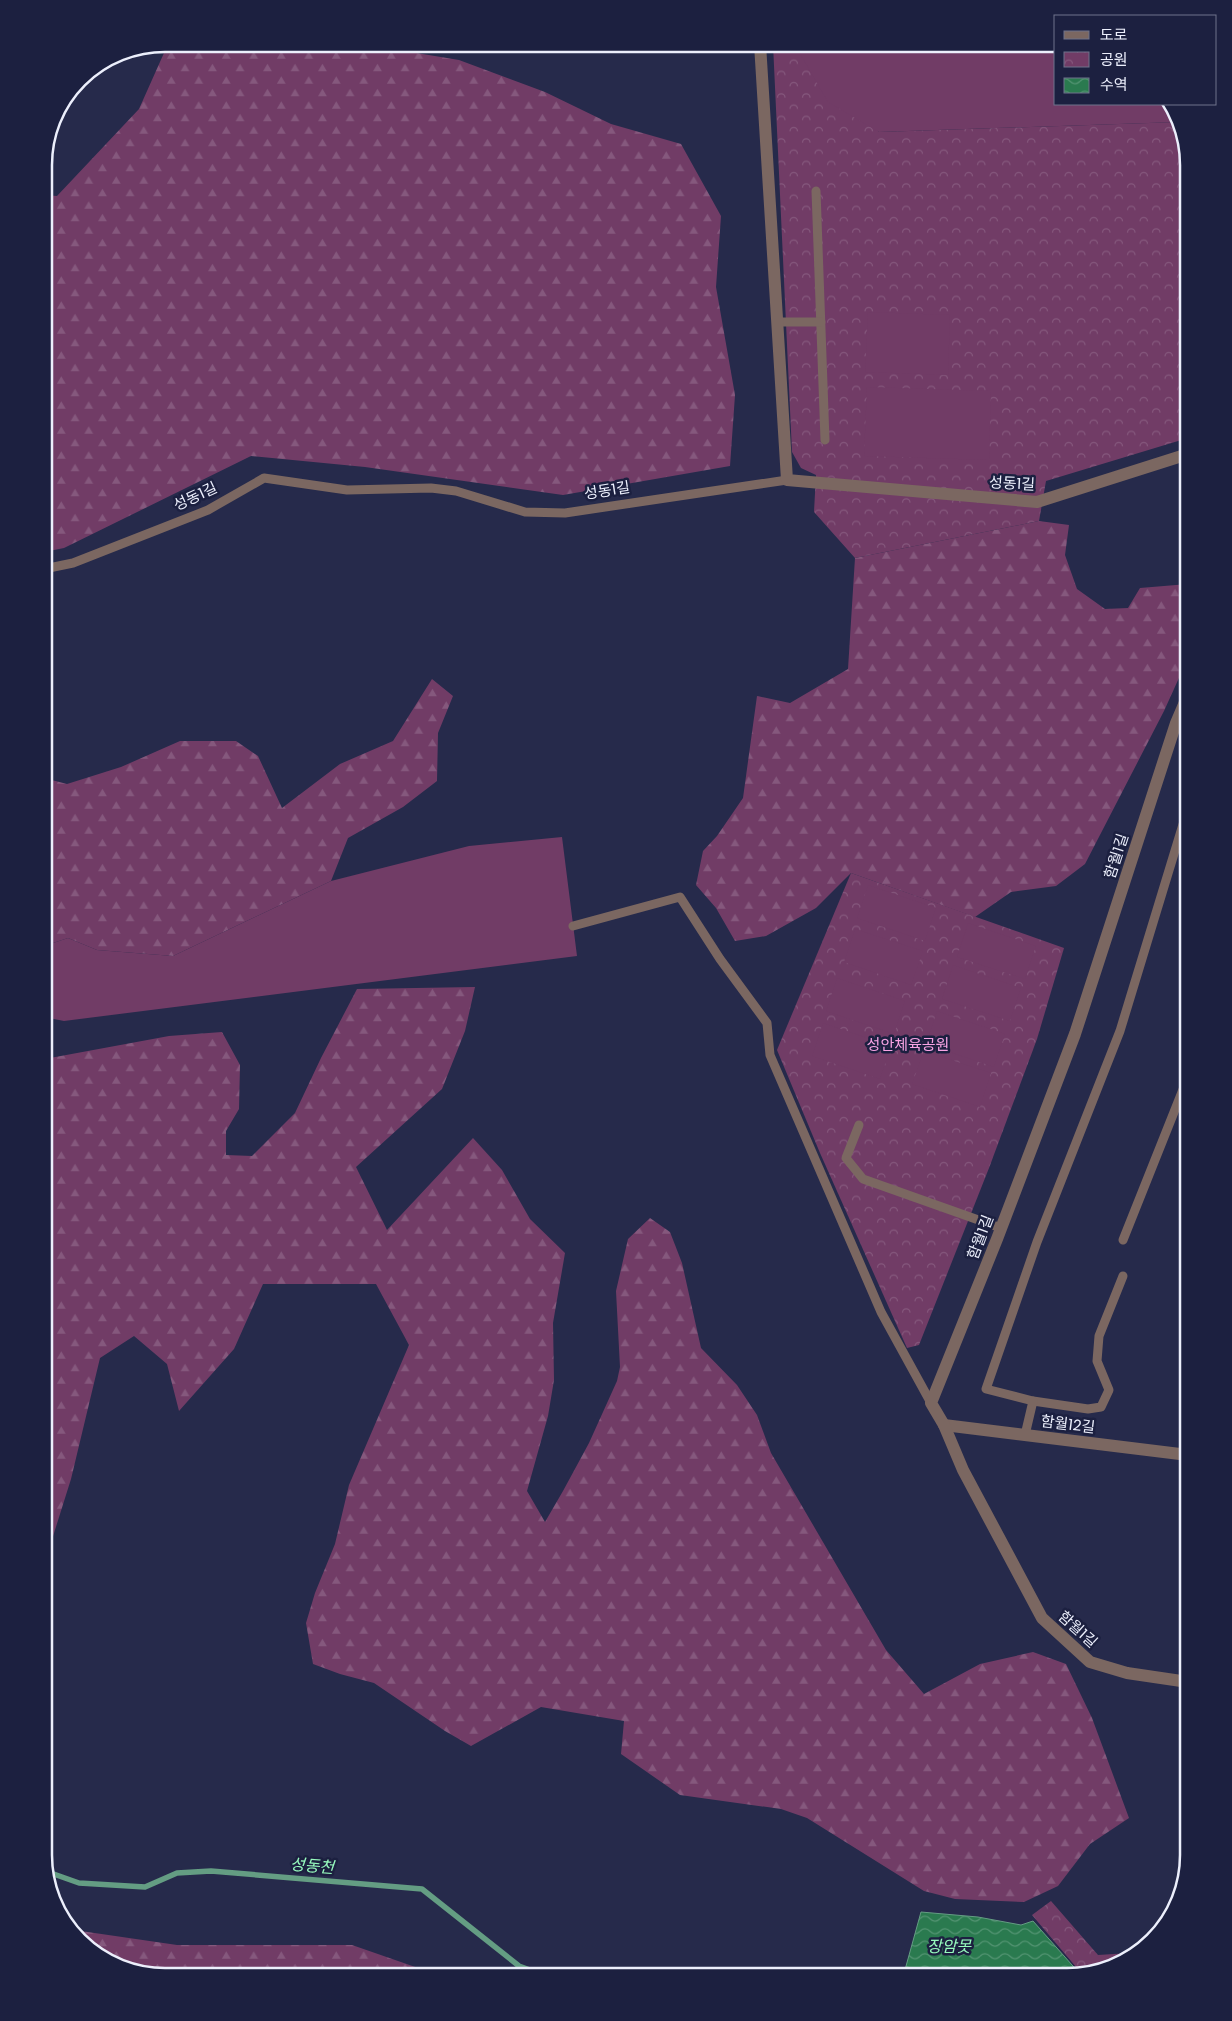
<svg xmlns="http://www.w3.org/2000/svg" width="1232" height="2021" font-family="Poppins,'Noto Sans KR',sans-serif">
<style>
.forest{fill:url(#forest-firs)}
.park{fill:url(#park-crowns)}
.pitch{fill:#713c66}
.water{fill:url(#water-waves);stroke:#649d83}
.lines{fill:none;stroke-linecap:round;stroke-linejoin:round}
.stream{stroke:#649d83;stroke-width:5.5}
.service{stroke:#7b6761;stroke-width:9}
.minor{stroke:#7b6761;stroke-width:12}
.labels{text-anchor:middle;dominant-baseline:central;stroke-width:5;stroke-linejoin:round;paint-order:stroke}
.street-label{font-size:15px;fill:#eceffc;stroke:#1c2040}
.park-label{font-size:15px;fill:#f8a4e4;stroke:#1c2040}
.water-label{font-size:16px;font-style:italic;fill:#97fbbe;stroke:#1c2040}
.rim{fill:none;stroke:#eceffc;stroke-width:2.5}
</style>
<defs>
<pattern id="forest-firs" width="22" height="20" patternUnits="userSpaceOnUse" patternTransform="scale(1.25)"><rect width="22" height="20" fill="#713c66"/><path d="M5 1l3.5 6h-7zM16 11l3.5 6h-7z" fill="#85587d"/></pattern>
<pattern id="park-crowns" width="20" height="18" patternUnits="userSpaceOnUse" patternTransform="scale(1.25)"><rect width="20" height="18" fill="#713c66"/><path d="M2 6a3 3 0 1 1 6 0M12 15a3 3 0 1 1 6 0" fill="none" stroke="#85587d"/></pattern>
<pattern id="water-waves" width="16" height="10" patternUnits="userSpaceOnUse" patternTransform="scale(1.25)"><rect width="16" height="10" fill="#2a7a4f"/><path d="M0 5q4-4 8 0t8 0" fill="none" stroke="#539472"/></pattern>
</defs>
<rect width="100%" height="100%" fill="#262a4b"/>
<g class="forest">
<path d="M 168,44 L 362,44 L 459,60 L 545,92 L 611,124 L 681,144 L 721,216 L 716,287 L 735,395 L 730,466 L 563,495 L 365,467 L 251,456 L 64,548 L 44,552 L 44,195 L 57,196 L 139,109 Z"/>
<path d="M 1039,521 L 1069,525 L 1065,555 L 1077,589 L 1105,609 L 1128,608 L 1140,588 L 1188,584 L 1188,658 L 1164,711 L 1085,864 L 1056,886 L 1011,892 L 975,917 L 851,873 L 816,908 L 766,936 L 735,941 L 716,908 L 696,885 L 703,851 L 717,836 L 743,798 L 757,696 L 790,703 L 848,669 L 855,558 Z"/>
<path d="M 432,679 L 453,696 L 438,733 L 437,781 L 403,807 L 348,838 L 331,881 L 173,956 L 97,950 L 68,938 L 44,946 L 44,778 L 67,784 L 121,767 L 180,741 L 236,741 L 258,756 L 282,808 L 340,764 L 393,741 Z"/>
<path d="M 475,987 L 465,1031 L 442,1089 L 356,1167 L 387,1230 L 473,1138 L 502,1170 L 530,1219 L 565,1253 L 553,1323 L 554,1380 L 548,1416 L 527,1491 L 545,1522 L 563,1491 L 589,1443 L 617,1381 L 620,1367 L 616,1291 L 628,1239 L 650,1218 L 670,1232 L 682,1263 L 701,1348 L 737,1385 L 757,1415 L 771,1453 L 886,1650 L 924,1694 L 980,1664 L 1033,1652 L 1066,1664 L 1092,1718 L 1129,1818 L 1090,1844 L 1058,1886 L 1024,1902 L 955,1899 L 924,1891 L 807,1818 L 781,1809 L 680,1795 L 621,1754 L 624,1721 L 541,1707 L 471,1746 L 445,1731 L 374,1683 L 340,1674 L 313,1664 L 306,1623 L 315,1593 L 335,1544 L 349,1485 L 409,1345 L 376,1284 L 263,1284 L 234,1349 L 179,1411 L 167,1364 L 134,1336 L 100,1358 L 71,1479 L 44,1565 L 44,1047 L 50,1058 L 169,1036 L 222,1032 L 240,1065 L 239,1109 L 226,1131 L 226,1155 L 252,1156 L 295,1113 L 321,1058 L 357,989 Z"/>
<path d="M 74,1930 L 177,1945 L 352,1945 L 444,1977 L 158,1977 L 98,1957 Z"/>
</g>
<g class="park">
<path d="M 773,44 L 798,44 L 799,52 L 879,132 L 1178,122 L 1188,165 L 1188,438 L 1046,481 L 1039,521 L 855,558 L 814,512 L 816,475 L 801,468 L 792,452 Z"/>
<path d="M 851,873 L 1064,948 L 1037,1039 L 989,1168 L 919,1345 L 907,1348 L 820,1153 L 777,1050 Z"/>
<path d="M 1051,1901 L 1098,1955 L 1130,1953 L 1131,1956 L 1121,1965 L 1082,1974 L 1032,1915 Z"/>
</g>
<g class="pitch">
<path d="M 798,44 L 1056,44 L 1056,104 L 1169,104 L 1176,111 L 1178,122 L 879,132 L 828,102 L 799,52 Z"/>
<path d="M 868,312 L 950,315 L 948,375 L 865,372 Z"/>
<path d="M 867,387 L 991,391 L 989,460 L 864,456 Z"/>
<path d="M 562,837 L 577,956 L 64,1021 L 44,1017 L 44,946 L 68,938 L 97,950 L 173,956 L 331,881 L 469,846 Z"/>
<path d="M 868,885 L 936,908 L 925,941 L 857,918 Z"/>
<path d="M 968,923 L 1036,946 L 1025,979 L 957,957 Z"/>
<path d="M 855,929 L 923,951 L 911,985 L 844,962 Z"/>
<path d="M 953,965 L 1021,988 L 1010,1021 L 942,999 Z"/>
<path d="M 837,978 L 905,1001 L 894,1034 L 826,1011 Z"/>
<path d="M 937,1011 L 1005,1034 L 994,1067 L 926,1044 Z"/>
<path d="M 823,1023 L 891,1046 L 880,1079 L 812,1056 Z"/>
<path d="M 924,1051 L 991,1073 L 980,1107 L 912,1084 Z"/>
</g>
<path class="water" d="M 921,1912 L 978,1917 L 1021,1925 L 1033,1921 L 1080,1974 L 1067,1977 L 903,1977 Z"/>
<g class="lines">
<path class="stream" d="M 48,1872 L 79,1883 L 145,1887 L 177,1873 L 211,1871 L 422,1889 L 519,1966 L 549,1977"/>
<g class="service">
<path d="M 816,191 L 825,440"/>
<path d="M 777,322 L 821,322"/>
<path d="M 44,569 L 73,563 L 208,510 L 264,478 L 347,490 L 431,488 L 456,491 L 525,512 L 565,513 L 787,480"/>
<path d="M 573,926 L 680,897 L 720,959 L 767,1023 L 770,1055 L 881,1312 L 931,1403"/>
<path d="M 859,1125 L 846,1158 L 863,1179 L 1001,1228"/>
<path d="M 1123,1240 L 1188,1077"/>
<path d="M 1033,1401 L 1088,1409 L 1101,1407 L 1109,1390 L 1097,1361 L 1099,1336 L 1123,1276"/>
<path d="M 1025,1435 L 1033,1401 L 986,1389 L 1037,1242 L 1120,1031 L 1188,808"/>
</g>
<g class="minor">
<path d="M 760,44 L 787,480 L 1037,502 L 1188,454"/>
<path d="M 944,1425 L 1188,1455"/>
<path d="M 1184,1454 L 1188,1427"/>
<path d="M 1188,1682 L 1127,1673 L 1090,1662 L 1042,1618 L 963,1470 L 944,1425 L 931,1403 L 997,1239 L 1075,1034 L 1176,723 L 1188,695"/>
</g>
</g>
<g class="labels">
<g class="street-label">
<text transform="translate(1012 483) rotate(3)">성동1길</text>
<text transform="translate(607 490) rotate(-9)">성동1길</text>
<text transform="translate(195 496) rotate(-25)">성동1길</text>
<text transform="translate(1116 856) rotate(-72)">함월1길</text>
<text transform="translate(980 1237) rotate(-69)">함월1길</text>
<text transform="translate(1068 1424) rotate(7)">함월12길</text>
<text transform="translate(1078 1629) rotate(42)">함월1길</text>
</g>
<g class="park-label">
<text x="908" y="1044">성안체육공원</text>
</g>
<g class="water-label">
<text transform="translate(312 1866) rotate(5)">성동천</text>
<text x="949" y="1946">장암못</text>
</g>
</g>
<path d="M0 0H1232V2021H0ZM165 52H1067A113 113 0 0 1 1180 165V1855A113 113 0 0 1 1067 1968H165A113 113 0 0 1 52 1855V165A113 113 0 0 1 165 52Z" fill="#1c2040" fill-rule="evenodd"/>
<path class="rim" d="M165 52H1067A113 113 0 0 1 1180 165V1855A113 113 0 0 1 1067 1968H165A113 113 0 0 1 52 1855V165A113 113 0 0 1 165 52Z"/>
<rect x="1054" y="15" width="162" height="90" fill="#1c2040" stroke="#6f738b"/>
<rect x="1064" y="31" width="25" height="8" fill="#7b6761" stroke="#6f738b"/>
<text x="1100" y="40" font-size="15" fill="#eceffc">도로</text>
<rect x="1064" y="52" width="25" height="15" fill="url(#park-crowns)" stroke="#6f738b"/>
<text x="1100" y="65" font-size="15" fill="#eceffc">공원</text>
<rect x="1064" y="78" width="25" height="15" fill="url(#water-waves)" stroke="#6f738b"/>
<text x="1100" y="90" font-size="15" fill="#eceffc">수역</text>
</svg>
